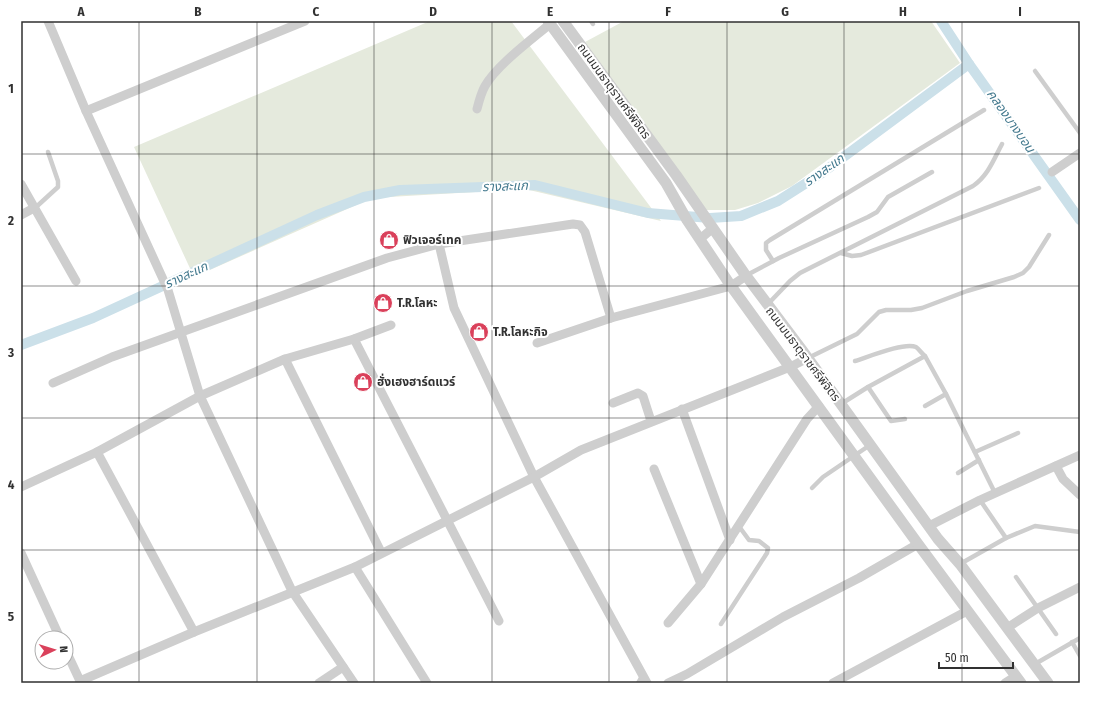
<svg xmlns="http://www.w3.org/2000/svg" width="1101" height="704" font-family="'Fira Sans Condensed','Noto Sans Thai',sans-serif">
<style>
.green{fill:#e5eadd}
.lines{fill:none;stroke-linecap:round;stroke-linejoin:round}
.canal{stroke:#cbe0e9;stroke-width:10}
.service{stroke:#cecece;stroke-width:4.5}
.minor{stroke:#cecece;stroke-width:9}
.tertiary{stroke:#cecece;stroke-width:11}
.grid{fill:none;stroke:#313131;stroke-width:1;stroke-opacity:0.55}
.labels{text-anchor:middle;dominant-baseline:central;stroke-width:4;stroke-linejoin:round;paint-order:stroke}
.street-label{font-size:12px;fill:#313131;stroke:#fff}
.poi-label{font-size:12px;font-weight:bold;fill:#313131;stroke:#fff;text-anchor:start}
.water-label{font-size:13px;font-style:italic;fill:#43798e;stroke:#fff}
.neatline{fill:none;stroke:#313131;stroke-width:1.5}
.grid-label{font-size:13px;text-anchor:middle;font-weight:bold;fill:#313131}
</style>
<rect width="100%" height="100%" fill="#fff"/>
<g class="green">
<path d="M 430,21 L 511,21 L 661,221 L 525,189 L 372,198 L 194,277 L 134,147 Z"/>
<path d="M 624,21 L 931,21 L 960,63 L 792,186 L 758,203 L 735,210 L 705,210 L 585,42 Z"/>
</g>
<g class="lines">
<g class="canal">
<path d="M 941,21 L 969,64 L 1080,220"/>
<path d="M 21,345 L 93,318 L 317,215 L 364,197 L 400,190 L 535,185 L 648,213 L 710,218 L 741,216 L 778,201 L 822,173 L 969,64"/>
</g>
<g class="service">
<path d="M 591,21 L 593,24"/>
<path d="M 1035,71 L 1080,133"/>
<path d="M 35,208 L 58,187 L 58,181 L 48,152"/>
<path d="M 841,253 L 852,256 L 861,255 L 1039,188"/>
<path d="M 773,261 L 766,250 L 766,243 L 770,240 L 984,110"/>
<path d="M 747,275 L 779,258 L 868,217 L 877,212 L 888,197 L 932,172"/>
<path d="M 768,304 L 790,281 L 800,273 L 973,186 C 988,176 994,159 1002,144"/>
<path d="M 808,358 L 857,334 L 879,312 L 886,310 L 911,310 L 922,308 L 967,291 L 1014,277 L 1023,273 L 1029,267 L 1049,235"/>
<path d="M 855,361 C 868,357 904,342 916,347 C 919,349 922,354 925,356"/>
<path d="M 868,387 L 925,356 L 946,394 L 995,493"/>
<path d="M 841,404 L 868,387 L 891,421 L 905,419"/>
<path d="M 925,406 L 946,394"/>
<path d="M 975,452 L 1018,433"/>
<path d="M 958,473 L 979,460"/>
<path d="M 812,488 L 823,477 L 870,445"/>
<path d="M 980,500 L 1006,538"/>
<path d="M 960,564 L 1006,538 L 1035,526 L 1080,532"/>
<path d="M 1016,577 L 1056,634"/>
<path d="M 721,624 L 767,553 L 768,548 L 759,541 L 749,540 L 738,525"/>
<path d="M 1072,642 L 1080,656"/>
<path d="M 1035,664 L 1080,638"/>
<path d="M 638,683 L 642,676"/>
</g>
<g class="minor">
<path d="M 48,21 L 86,111 L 168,290 L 200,396 L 292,591 L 354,683"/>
<path d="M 477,109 C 479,101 481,93 485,86 C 497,65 531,40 550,24"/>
<path d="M 86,111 L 305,21"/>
<path d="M 1052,172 L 1080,153"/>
<path d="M 21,184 L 76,281"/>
<path d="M 21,215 L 34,208"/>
<path d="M 700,239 L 713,228"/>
<path d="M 439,244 L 454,308 L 534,477 L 647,683"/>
<path d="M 354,339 L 499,621"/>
<path d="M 537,343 L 611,318 L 731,286 L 746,276"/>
<path d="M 285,359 L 381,552"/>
<path d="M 53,383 L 112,357 L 387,258 L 439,244 L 573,224 L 580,225 L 585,232 L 611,318"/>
<path d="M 613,403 L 638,393 L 643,396 L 651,421"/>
<path d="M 682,409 L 730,540"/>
<path d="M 97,452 L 194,632"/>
<path d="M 1056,466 L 1063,479 L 1080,495"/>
<path d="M 654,469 L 701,584"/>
<path d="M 21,487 L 97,452 L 200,396 L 285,359 L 354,339 L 391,325"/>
<path d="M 929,526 L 980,500 L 1080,455"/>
<path d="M 21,553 L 60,638"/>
<path d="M 355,567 L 427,683"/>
<path d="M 668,623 L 701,584 L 807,419 L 819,406"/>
<path d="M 1007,628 L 1038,608 L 1080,587"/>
<path d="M 66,651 L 81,683"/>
<path d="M 80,681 L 194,632 L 355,567 L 534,477 L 581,450 L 790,367 L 808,358"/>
<path d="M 319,683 L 343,667"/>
<path d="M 668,683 L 687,674 L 783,617 L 859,578 L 918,544"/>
<path d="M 833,683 L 967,611"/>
<path d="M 1005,683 L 1016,676"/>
</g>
<g class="tertiary">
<path d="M 548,21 L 666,183 L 687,220 L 731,286 L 918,544 L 1021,683"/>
<path d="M 563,21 L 676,175 L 744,273 L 802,350 L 938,539 L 960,564 L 1048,683"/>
</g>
</g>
<path class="grid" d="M 139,21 L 139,683M 257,21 L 257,683M 374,21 L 374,683M 492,21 L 492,683M 609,21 L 609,683M 727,21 L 727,683M 844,21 L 844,683M 962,21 L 962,683M 21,154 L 1080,154M 21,286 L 1080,286M 21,418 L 1080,418M 21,550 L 1080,550"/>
<defs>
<g id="shop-disc" transform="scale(1)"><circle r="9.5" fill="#da415b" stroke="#fff"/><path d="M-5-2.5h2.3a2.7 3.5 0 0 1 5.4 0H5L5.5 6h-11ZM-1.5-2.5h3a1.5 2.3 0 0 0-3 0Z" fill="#fff"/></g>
</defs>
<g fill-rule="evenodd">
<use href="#shop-disc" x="389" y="240"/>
<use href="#shop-disc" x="383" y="303"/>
<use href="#shop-disc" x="479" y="332"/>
<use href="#shop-disc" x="363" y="382"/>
</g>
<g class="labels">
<g class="street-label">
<text transform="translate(614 91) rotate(54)">ถนนมนธาตุราชศรีพิจิตร</text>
<text transform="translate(803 354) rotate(53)">ถนนมนธาตุราชศรีพิจิตร</text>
</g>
<g class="poi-label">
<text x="403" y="240">ฟิวเจอร์เทค</text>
<text x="397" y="303">T.R.โลหะ</text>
<text x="493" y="332">T.R.โลหะกิจ</text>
<text x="377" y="382">ฮั่งเฮงฮาร์ดแวร์</text>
</g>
<g class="water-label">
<text transform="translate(1011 121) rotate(55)">คลองบางบอน</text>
<text transform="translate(824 170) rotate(-35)">รางสะแก</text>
<text transform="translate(505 186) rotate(-2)">รางสะแก</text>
<text transform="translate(186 275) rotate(-25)">รางสะแก</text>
</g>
</g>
<rect width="1101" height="704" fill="none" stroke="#ffffff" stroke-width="44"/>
<g transform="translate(54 650) rotate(86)"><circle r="19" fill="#ffffff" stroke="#adadad"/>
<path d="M0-3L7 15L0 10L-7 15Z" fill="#da415b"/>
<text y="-6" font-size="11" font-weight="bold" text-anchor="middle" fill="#313131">N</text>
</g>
<path d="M939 662v6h74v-6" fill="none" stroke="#313131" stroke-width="2"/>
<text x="945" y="662" font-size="12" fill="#313131" stroke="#ffffff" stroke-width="3" paint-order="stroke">50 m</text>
<rect x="22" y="22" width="1057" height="660" class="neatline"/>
<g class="grid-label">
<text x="81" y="16">A</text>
<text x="198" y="16">B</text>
<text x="316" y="16">C</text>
<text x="433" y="16">D</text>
<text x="550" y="16">E</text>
<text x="668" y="16">F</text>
<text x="785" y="16">G</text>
<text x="903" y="16">H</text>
<text x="1020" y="16">I</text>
<text x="11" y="93">1</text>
<text x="11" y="225">2</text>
<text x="11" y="357">3</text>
<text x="11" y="489">4</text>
<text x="11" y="621">5</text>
</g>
</svg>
